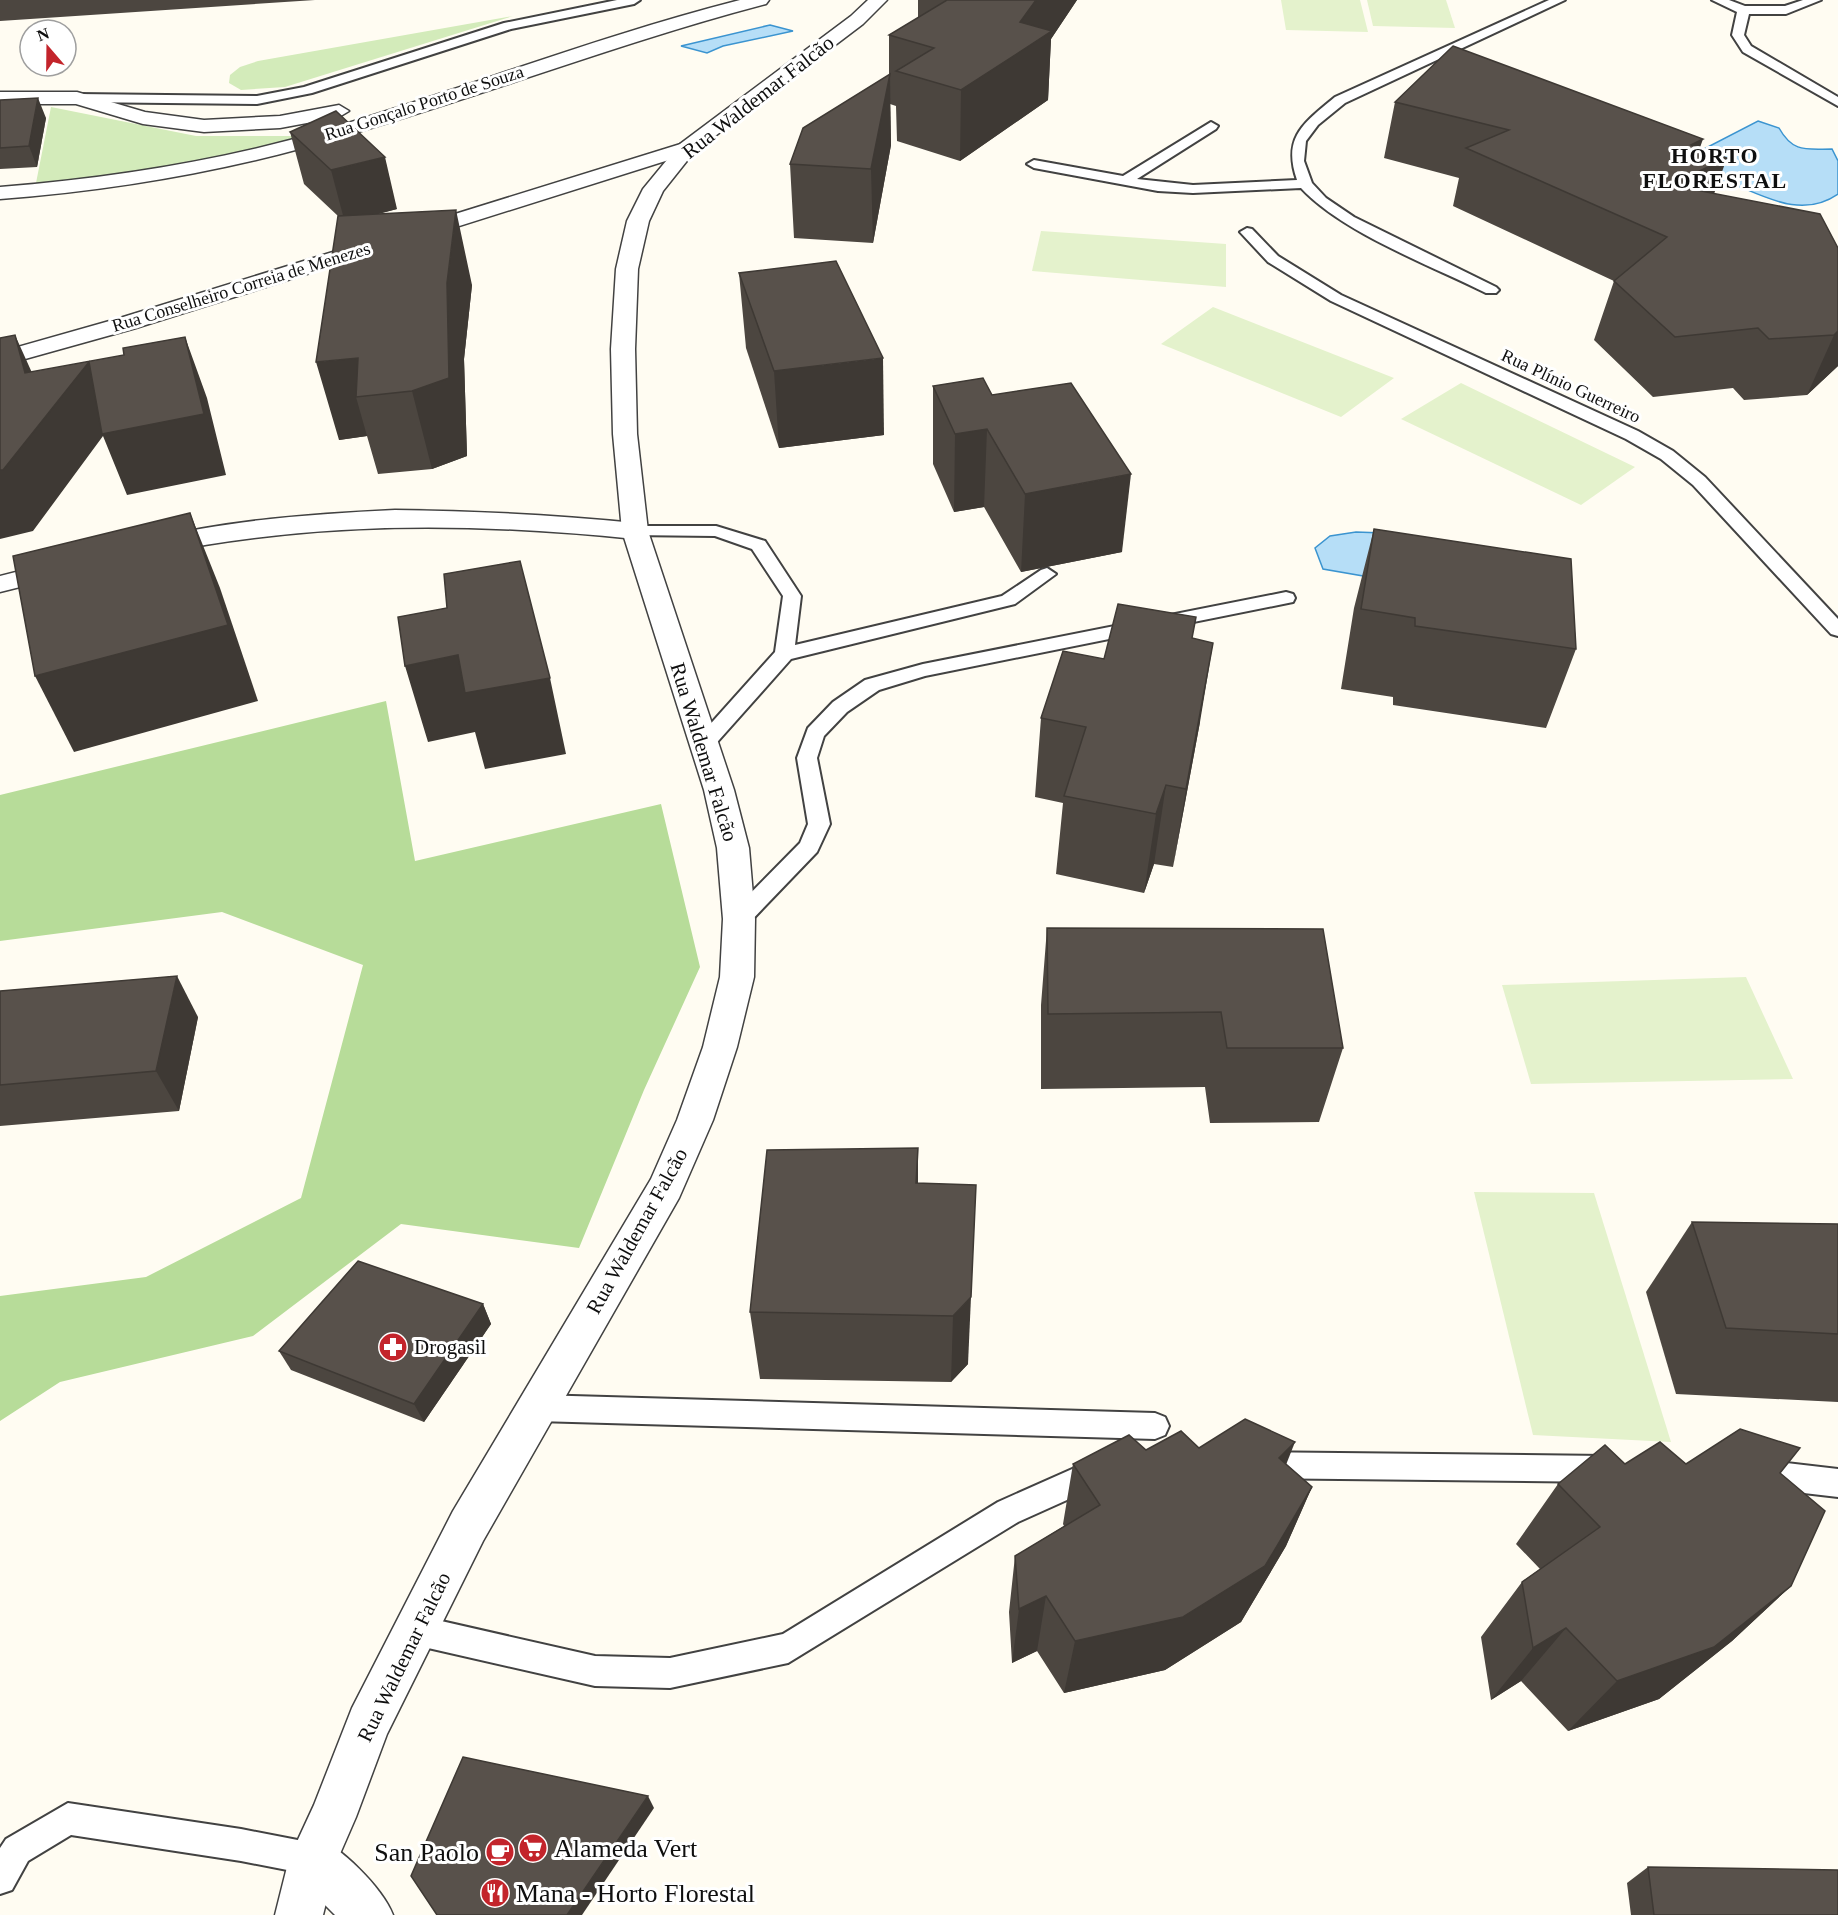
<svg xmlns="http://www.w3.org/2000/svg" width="1838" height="1915" font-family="'Times New Roman',serif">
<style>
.green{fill:#d3ebba}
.forest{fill:#b7dc99}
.pitch{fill:#e4f2cc}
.water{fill:#b6def7;stroke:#3b94d0;stroke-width:1.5}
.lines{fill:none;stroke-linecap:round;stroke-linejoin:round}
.service-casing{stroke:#424242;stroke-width:4}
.minor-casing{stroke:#424242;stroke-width:3}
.tertiary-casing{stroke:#424242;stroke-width:3}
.service{fill:#fff;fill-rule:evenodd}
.minor{fill:#fff;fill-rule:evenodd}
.tertiary{fill:#fff;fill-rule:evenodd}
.wall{fill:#4c4640}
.shaded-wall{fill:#3e3934}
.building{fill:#58514b;stroke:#3e3934;stroke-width:1.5}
.labels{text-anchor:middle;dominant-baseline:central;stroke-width:6;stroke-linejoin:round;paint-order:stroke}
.far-street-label{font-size:18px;fill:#0f0f0f;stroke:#fff}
.street-label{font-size:21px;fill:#0f0f0f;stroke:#fff}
.poi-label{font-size:21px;fill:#0f0f0f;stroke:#fff;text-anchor:start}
.far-district-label{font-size:22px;font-weight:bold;letter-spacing:1.5px;fill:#0f0f0f;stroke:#fff}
.near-poi-label{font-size:26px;fill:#0f0f0f;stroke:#fff;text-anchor:start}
</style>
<rect width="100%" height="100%" fill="#fffcf2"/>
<g class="green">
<path d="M 513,16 L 285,87 L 241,90 L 229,83 L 230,75 L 240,67 L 258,61 Z"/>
<path d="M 51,107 L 196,136 L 307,136 L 191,164 L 111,177 L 36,183 Z"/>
</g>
<path class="forest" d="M 386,701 L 415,861 L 661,804 L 700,967 L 644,1090 L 579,1248 L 401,1224 L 253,1336 L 60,1382 L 0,1421 L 0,1296 L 146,1277 L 301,1198 L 363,965 L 222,912 L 0,941 L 0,795 Z"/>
<g class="pitch">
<path d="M 1281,0 L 1360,0 L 1368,32 L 1286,30 Z"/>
<path d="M 1367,0 L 1446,0 L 1455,28 L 1373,26 Z"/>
<path d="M 1041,231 L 1226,244 L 1226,287 L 1032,271 Z"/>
<path d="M 1213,307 L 1394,378 L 1341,417 L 1161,344 Z"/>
<path d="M 1461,383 L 1635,467 L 1581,505 L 1401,419 Z"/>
<path d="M 1746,977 L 1793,1079 L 1531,1084 L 1502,985 Z"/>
<path d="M 1474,1192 L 1594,1193 L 1671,1442 L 1533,1435 Z"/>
</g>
<g class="water">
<path d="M 770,25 L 793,31 L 723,46 L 707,53 L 681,46 Z"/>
<path d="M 1758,121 L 1779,128 C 1793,153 1806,149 1832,149 L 1838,161 L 1838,194 C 1802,219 1766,197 1731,183 L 1722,188 L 1671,166 Z"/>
<path d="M 1356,532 L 1383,533 L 1398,582 L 1323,569 L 1315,548 L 1330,536 Z"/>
</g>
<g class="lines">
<g class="service-casing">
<g id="service">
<path d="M 617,0 L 640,0 L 634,4 L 511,29 L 312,93 L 257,104 L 77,102 L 70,98 L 77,94 L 257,96 L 304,87 L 504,23 Z"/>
<path d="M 1549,0 L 1565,0 L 1345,103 L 1318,125 L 1306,141 L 1304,161 L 1312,183 L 1326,198 L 1354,217 L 1496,287 L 1499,290 L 1496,293 L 1486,293 C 1430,265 1343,233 1301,188 L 1193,193 L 1158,191 L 1034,168 L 1027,164 L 1034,160 L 1123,176 L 1211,122 L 1218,126 L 1216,129 L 1137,179 L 1193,185 L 1297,180 C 1282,137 1304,123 1335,97 Z"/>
<path d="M 1712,0 L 1729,0 L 1745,6 L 1785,6 L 1803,0 L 1821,0 L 1786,14 L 1749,14 L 1744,35 L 1751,46 L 1838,97 L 1838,106 L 1743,52 L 1732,35 L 1737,12 Z"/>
<path d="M 1247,228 L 1252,229 L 1278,256 L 1341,295 L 1638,431 L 1673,451 L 1705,477 L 1838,619 L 1838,636 L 1831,634 L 1693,485 L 1661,459 L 1626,439 L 1331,301 L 1268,262 L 1240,232 Z"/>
<path d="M 635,526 L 716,526 L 765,541 L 801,596 L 795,645 L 1002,596 L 1041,570 L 1047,568 L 1056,574 L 1015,604 L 791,659 L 711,749 L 697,749 L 694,744 L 697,739 L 775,652 L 783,596 L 752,549 L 715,536 L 629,535 L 626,531 L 629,527 Z"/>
<path d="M 1286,592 L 1293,594 L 1295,598 L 1293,602 L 925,676 L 879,690 L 847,712 L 824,736 L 817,758 L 830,824 L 817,852 L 747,925 L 739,927 L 731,925 L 728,919 L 731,913 L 800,843 L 808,824 L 797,758 L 808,728 L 833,702 L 865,680 L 923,664 Z"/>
<path d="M 537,1395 L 1155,1413 L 1165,1417 L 1169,1426 L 1165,1435 L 1155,1439 L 537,1421 L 527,1417 L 523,1408 L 527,1399 Z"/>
<path d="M 1258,1452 L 1606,1456 L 1616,1459 L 1620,1469 L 1616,1479 L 1606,1482 L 1258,1478 L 1248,1475 L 1244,1465 L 1248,1455 Z"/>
<path d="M 1097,1458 L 1107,1462 L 1111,1472 L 1107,1482 L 1018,1522 L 788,1663 L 670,1688 L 595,1686 L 415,1645 L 404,1641 L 400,1630 L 404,1619 L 415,1615 L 595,1656 L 670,1658 L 783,1634 L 998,1502 Z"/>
<path d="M 1753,1459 L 1838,1469 L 1838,1497 L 1753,1487 L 1743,1483 L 1739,1473 L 1743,1463 Z"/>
<path d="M 68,1803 L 241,1829 L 313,1843 L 324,1848 L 329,1859 L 324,1870 L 313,1875 L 241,1861 L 71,1835 L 28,1861 L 12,1890 L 0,1894 L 0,1848 L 6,1839 Z"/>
</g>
</g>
<g class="minor-casing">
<g id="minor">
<path d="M 687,142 L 694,144 L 697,148 L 694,152 L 136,328 L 0,366 L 0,352 L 120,318 Z"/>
<path d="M 395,510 C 475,511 555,515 635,523 L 644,525 L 648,531 L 644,537 L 635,539 C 469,522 320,521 156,554 L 147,552 L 143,546 L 147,540 C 228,520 312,514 395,510 Z"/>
<path d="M 59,561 L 68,563 L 72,569 L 68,575 L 0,592 L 0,576 Z"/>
<path d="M 313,1835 C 341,1847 382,1887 393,1915 L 335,1915 L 296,1876 L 289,1859 L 296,1842 Z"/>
</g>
</g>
<g class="tertiary-casing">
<g id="tertiary">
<path d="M 740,0 L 769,0 L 766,4 C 610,45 459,105 303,148 C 204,175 103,191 0,199 L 0,187 C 98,179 195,165 290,140 C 441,98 587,39 740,0 Z"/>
<path d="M 868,0 L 887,0 L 863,24 L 694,152 L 663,191 L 649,221 L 638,269 L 635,349 L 637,434 L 648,531 L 734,790 L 749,848 L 755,919 L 754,977 L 737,1047 L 713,1120 L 679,1198 L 483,1541 L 387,1734 L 356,1817 L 336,1863 L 323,1915 L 275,1915 L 289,1859 L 314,1805 L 352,1708 L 453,1511 L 651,1179 L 677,1120 L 703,1047 L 720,977 L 723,919 L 717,848 L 704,790 L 622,531 L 613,434 L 611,349 L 616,269 L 627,221 L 643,189 L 680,144 L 851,16 Z"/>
<path d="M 0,92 L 77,92 L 145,112 L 204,120 L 280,116 L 339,105 L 349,111 L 339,117 L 280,128 L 204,132 L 143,124 L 76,104 L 0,104 Z"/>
</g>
</g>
<use href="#service" class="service"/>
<use href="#minor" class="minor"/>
<use href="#tertiary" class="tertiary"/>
</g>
<g class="wall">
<path d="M 0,0 L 315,0 L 0,21 Z"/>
<path d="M 918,0 L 1077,0 L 1051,39 L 1048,100 L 960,161 L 897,141 L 896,106 L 890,104 L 891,145 L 873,243 L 794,238 L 790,164 L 889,75 L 889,35 L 918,18 Z"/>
<path d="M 0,100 L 46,118 L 37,167 L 0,169 Z"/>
<path d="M 1395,102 L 1700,148 L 1714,194 L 1838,248 L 1838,366 L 1807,395 L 1744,400 L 1733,388 L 1653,397 L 1594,340 L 1614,281 L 1453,206 L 1459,178 L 1384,158 Z"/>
<path d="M 290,132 L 397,209 L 377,214 L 472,285 L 464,359 L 467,456 L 432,469 L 378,474 L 367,436 L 339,440 L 338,216 L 304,184 Z"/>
<path d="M 739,273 L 884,435 L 779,448 L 746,348 Z"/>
<path d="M 933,386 L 992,395 L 1122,552 L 1021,572 L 984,507 L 954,512 L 933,464 Z"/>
<path d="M 1374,529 L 1576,649 L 1546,728 L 1393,705 L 1393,697 L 1341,689 L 1354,608 Z"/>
<path d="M 1193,638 L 1200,722 L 1173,867 L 1154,864 L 1144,893 L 1056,874 L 1063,803 L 1035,797 L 1041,718 L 1104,659 Z"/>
<path d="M 1047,928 L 1343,1048 L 1319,1122 L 1210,1123 L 1205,1087 L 1041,1089 L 1041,1005 Z"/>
<path d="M 0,991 L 198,1017 L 179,1111 L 0,1126 Z"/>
<path d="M 918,1148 L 918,1183 L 968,1364 L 951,1382 L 760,1379 L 750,1312 Z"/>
<path d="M 1692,1222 L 1838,1224 L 1838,1402 L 1676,1394 L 1646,1292 Z"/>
<path d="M 483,1304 L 491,1324 L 424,1422 L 291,1370 L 279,1351 Z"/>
<path d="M 1199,1448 L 1286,1464 L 1312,1487 L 1286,1546 L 1241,1622 L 1165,1670 L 1064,1693 L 1037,1651 L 1012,1663 L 1009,1612 L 1015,1556 L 1064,1526 L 1063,1524 L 1073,1464 L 1146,1450 Z"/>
<path d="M 1625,1464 L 1686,1464 L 1780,1473 L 1791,1586 L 1732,1641 L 1659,1699 L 1568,1731 L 1521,1681 L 1491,1700 L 1481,1637 L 1522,1582 L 1540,1569 L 1516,1544 L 1558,1484 Z"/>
<path d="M 1648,1867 L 1838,1915 L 1631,1915 L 1627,1883 Z"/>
</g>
<g class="shaded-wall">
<path d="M 1036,0 L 1077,0 L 1051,39 L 1048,100 L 960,161 L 961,90 L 1020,22 Z"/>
<path d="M 890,74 L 891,145 L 873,243 L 871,169 Z"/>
<path d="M 38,98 L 46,118 L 37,167 L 29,146 Z"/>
<path d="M 1703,139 L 1690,176 L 1727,158 L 1706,216 L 1670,185 L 1691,145 Z"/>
<path d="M 385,157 L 397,209 L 345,223 L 331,170 Z"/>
<path d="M 456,210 L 472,285 L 464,359 L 467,456 L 432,469 L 412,391 L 447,283 Z"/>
<path d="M 1838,331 L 1838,366 L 1807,395 L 1834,335 Z"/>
<path d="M 15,335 L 42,395 L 89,362 L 113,422 L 185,337 L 207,398 L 226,475 L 127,495 L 103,436 L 33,531 L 0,539 L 0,470 Z"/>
<path d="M 358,358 L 356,397 L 367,436 L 339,440 L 316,362 Z"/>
<path d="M 883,358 L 884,435 L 779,448 L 774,371 Z"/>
<path d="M 987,429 L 984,507 L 954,512 L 955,434 Z"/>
<path d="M 1131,474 L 1122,552 L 1021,572 L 1025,494 Z"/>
<path d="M 190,513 L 220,588 L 258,701 L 74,752 L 35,676 Z"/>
<path d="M 1213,643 L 1200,722 L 1173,867 L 1186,789 Z"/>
<path d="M 458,655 L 550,678 L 566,754 L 485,769 L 475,732 L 428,742 L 405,666 Z"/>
<path d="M 1166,785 L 1154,864 L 1144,893 L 1156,814 Z"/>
<path d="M 177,976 L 198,1017 L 179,1111 L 156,1071 Z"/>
<path d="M 918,1148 L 918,1220 L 916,1183 Z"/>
<path d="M 971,1297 L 968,1364 L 951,1382 L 953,1316 Z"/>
<path d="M 483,1304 L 491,1324 L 424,1422 L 414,1404 Z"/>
<path d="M 1295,1442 L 1271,1503 L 1279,1458 Z"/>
<path d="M 1312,1487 L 1286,1546 L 1241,1622 L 1165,1670 L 1064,1693 L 1075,1641 Z"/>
<path d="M 1791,1586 L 1732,1641 L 1659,1699 L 1568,1731 L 1617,1681 Z"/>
<path d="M 1046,1596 L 1037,1651 L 1012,1663 L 1019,1609 Z"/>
<path d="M 1566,1628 L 1521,1681 L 1491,1700 L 1533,1648 Z"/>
<path d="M 648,1796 L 654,1808 L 582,1915 L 567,1915 Z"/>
</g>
<g class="building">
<path d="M 947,0 L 1036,0 L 1020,22 L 1052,31 L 961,90 L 896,71 L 934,48 L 889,35 Z"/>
<path d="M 1453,46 L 1703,139 L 1691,145 L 1727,158 L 1670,185 L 1820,214 L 1838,248 L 1838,331 L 1834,335 L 1769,339 L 1758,328 L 1675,337 L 1614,281 L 1667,237 L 1466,148 L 1509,130 L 1395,102 Z"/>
<path d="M 890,74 L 871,169 L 790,164 L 803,128 Z"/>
<path d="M 38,98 L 29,146 L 0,148 L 0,100 Z"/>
<path d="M 336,111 L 385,157 L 331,170 L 290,132 Z"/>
<path d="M 456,210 L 447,283 L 449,378 L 412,391 L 356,397 L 358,358 L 316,362 L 338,216 Z"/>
<path d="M 836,261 L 883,358 L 774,371 L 739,273 Z"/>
<path d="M 15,335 L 25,373 L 124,355 L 123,348 L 185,337 L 204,414 L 102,434 L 89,362 L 3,470 L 0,470 L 0,338 Z"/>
<path d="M 983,378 L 992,395 L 1071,383 L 1131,474 L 1025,494 L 987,429 L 955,434 L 933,386 Z"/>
<path d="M 190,513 L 228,625 L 35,676 L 13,556 Z"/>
<path d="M 1374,529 L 1571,559 L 1576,649 L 1415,626 L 1415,618 L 1361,609 Z"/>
<path d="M 520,561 L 550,678 L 465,693 L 458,655 L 405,666 L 398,617 L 447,608 L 444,574 Z"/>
<path d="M 1118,604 L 1196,617 L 1192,638 L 1213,643 L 1186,789 L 1166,785 L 1156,814 L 1064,796 L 1086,727 L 1041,718 L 1063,651 L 1104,659 Z"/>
<path d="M 1047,928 L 1323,929 L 1343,1048 L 1227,1048 L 1221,1012 L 1048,1014 Z"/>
<path d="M 177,976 L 156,1071 L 0,1085 L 0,991 Z"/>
<path d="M 918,1148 L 916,1183 L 976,1185 L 971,1297 L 953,1316 L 750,1312 L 767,1150 Z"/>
<path d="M 1692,1222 L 1838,1224 L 1838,1334 L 1726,1328 Z"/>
<path d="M 358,1261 L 483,1304 L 414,1404 L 279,1351 Z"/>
<path d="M 1245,1419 L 1295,1442 L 1279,1458 L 1312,1487 L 1265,1566 L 1183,1617 L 1075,1641 L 1046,1596 L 1019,1609 L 1015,1556 L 1100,1505 L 1073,1464 L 1129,1435 L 1146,1450 L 1181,1431 L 1199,1448 Z"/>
<path d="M 1740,1429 L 1800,1448 L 1780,1473 L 1825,1511 L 1791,1586 L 1714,1647 L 1617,1681 L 1566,1628 L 1533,1648 L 1522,1582 L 1600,1527 L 1558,1484 L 1605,1445 L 1625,1464 L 1660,1442 L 1686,1464 Z"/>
<path d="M 463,1757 L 648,1796 L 567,1915 L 437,1915 L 411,1876 Z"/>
<path d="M 1648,1867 L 1838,1870 L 1838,1915 L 1654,1915 Z"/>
</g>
<defs>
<g id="pharmacy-disc" transform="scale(1.5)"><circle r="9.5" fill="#c3242b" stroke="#fff"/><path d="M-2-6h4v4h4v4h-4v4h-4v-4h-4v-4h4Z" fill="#fff"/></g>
<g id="supermarket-disc" transform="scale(1.5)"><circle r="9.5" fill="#c3242b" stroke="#fff"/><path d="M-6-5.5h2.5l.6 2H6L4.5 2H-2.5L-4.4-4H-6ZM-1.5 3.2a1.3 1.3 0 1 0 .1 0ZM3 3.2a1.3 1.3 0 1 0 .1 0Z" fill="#fff"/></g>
<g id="cafe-disc" transform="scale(1.5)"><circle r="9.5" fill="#c3242b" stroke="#fff"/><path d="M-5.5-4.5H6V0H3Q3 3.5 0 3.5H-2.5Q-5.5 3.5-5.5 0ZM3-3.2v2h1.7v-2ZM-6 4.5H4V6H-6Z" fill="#fff"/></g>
<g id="restaurant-disc" transform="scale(1.5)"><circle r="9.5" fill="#c3242b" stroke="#fff"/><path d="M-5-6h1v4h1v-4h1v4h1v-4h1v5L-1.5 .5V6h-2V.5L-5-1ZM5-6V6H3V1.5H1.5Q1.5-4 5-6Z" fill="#fff"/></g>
</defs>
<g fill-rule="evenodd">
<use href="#pharmacy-disc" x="393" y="1347"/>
<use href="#supermarket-disc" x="533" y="1848"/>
<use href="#cafe-disc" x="500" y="1852"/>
<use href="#restaurant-disc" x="495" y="1893"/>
</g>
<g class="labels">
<g class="far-street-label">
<text transform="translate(424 103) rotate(-18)">Rua Gonçalo Porto de Souza</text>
<text transform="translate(241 287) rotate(-17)">Rua Conselheiro Correia de Menezes</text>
<text transform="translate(1571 386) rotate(25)">Rua Plínio Guerreiro</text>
</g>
<g class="street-label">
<text transform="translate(758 97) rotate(-38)">Rua Waldemar Falcão</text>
<text transform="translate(704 752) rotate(73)">Rua Waldemar Falcão</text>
<text transform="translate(637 1231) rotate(-61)">Rua Waldemar Falcão</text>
<text transform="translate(404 1657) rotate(-64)">Rua Waldemar Falcão</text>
</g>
<g class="poi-label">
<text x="414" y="1347">Drogasil</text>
</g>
<g class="far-district-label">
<text x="1715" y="155">HORTO<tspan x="1715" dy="25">FLORESTAL</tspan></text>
</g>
<g class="near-poi-label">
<text x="554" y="1848">Alameda Vert</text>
<text x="479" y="1852" text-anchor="end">San Paolo</text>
<text x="516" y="1893">Mana - Horto Florestal</text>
</g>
</g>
<g transform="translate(48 48) rotate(340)"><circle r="28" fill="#ffffff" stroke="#9f9f9f" stroke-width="1.5"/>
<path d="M0-4.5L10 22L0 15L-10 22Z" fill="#c3242b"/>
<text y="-9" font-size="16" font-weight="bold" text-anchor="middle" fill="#0f0f0f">N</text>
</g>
</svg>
